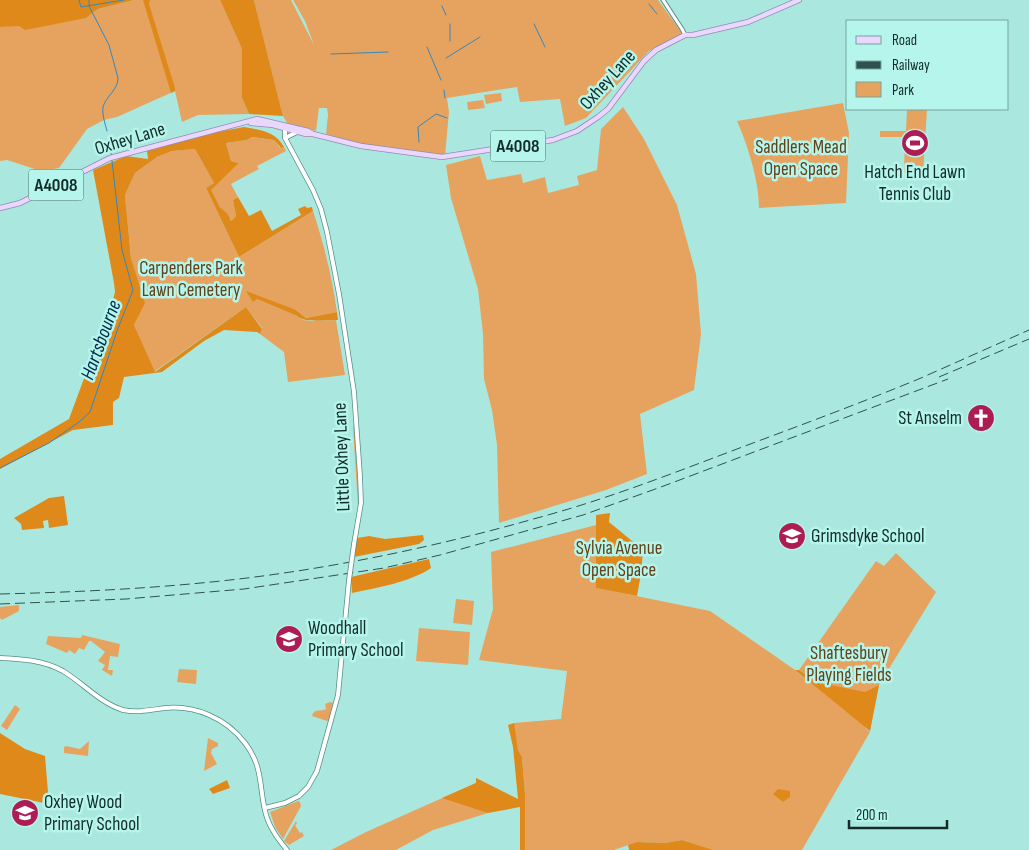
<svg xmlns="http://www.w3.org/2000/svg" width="1029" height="850" font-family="'Sofia Sans Condensed',sans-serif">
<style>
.green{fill:#e6a35f}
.forest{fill:#e0891b}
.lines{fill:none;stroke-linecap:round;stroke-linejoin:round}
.stream{stroke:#3487be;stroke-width:1}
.tertiary-casing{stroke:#538f87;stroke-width:5}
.secondary-casing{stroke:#538f87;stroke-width:5.5}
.primary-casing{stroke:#948ab2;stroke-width:6}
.tertiary{stroke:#fff;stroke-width:3}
.secondary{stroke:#fff;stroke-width:4}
.primary{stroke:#e9d7fe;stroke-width:4.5}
.rail{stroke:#30514c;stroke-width:1;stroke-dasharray:10 5;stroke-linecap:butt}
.secondary-bridge-casing{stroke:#538f87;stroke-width:5.5;stroke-linecap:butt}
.secondary-bridge{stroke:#fff;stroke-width:4}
.labels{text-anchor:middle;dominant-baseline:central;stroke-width:5;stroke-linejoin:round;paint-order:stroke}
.shield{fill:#b6f5ec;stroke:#436863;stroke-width:1}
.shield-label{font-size:18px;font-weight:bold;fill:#122c28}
.street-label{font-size:19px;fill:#122c28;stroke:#b6f5ec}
.park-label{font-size:19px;fill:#644019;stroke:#b6f5ec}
.poi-label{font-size:19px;fill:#122c28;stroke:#b6f5ec;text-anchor:start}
.water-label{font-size:20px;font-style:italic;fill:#002c4a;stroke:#b6f5ec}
</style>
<rect width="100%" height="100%" fill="#aae8df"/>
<g class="green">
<path d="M 134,0 L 220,0 L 242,49 L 242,98 L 249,114 L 198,115 L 182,122 L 175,91 L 117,117 L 104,120 L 87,129 L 59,168 L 41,171 L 7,160 L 0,161 L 0,27 L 86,18 L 98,9 Z"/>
<path d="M 254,0 L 291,0 L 314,45 L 305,21 L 293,0 L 658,0 L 683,34 L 649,51 L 586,118 L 565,126 L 560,99 L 520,102 L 517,87 L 447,98 L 449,112 L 445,156 L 370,147 L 326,134 L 328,115 L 327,108 L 319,108 L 316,131 L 287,123 L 283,116 Z"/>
<path d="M 501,93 L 502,101 L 486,104 L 484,95 Z"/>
<path d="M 483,100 L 485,108 L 468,110 L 467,102 Z"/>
<path d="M 843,103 L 849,133 L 846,203 L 759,208 C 759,181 748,146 737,121 Z"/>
<path d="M 623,107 L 644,139 L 677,205 L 696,274 L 701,334 L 694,390 L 640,414 L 647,474 L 606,490 L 499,523 L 497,445 L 492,410 L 484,379 L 483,334 L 478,289 L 451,198 L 446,165 L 480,156 L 487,180 L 521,174 L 523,183 L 545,177 L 548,193 L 579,185 L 577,176 L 597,170 L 601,129 Z"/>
<path d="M 907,109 L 927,109 L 923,174 L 904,173 L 905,137 L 880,137 L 880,131 L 906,131 Z"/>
<path d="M 252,137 L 274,140 L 280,148 L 284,147 L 286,151 L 257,166 L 259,169 L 231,184 L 238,197 L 233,200 L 236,216 L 231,221 L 228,214 L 220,207 L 210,190 L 239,163 L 231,161 L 226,143 L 247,140 Z"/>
<path d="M 195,149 L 214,183 L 206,188 L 239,257 L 313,211 C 324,244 332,277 337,312 L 306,318 L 296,310 L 257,299 L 297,316 C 303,324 325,320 336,320 L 345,375 L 288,382 L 284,352 L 260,334 L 262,328 L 246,307 L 154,372 L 134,325 L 144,303 L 131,258 L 125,195 L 135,173 L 157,157 L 172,151 Z"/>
<path d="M 353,426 L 355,427 L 359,504 L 358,506 Z"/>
<path d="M 596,525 L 597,588 L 710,611 L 795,670 L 814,686 L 799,670 L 876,561 L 884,566 L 896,553 L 936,592 L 879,685 L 870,731 L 863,726 L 870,732 L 802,850 L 714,850 L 682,840 L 665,843 L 637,842 L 614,850 L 525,850 L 525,794 L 522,757 L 518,750 L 513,725 L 514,723 L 561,719 L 567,671 L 479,660 L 493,609 L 491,552 Z"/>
<path d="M 456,599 L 474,601 L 472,625 L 453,623 Z"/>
<path d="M 19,605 L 19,611 L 2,620 L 0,618 L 0,607 Z"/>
<path d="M 419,628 L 470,632 L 468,665 L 416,661 Z"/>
<path d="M 82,635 L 120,644 L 118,657 L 110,656 L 108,670 L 113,670 L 112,676 L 102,670 L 105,665 L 98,661 L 105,652 L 91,641 L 89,641 L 84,650 L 79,648 L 75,654 L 69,650 L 67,653 L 46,644 L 48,636 L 81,638 Z"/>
<path d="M 179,669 L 197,670 L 196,684 L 177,682 Z"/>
<path d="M 330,702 L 333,703 L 329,720 L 327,721 L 312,716 C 314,708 321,712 326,709 L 325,704 Z"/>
<path d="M 15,705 L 20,709 L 7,730 L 1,726 Z"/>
<path d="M 208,738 L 218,743 L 218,746 L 212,749 L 211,753 L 217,764 L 204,771 Z"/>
<path d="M 89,741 L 88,756 L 64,753 L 64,747 L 66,746 L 80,749 Z"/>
<path d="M 476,778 L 497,789 L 488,813 L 433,830 L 396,850 L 331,850 L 366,832 L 476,783 Z"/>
<path d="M 298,801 L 300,802 L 301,806 L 283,839 L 275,827 L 270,812 Z"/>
<path d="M 296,821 L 297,824 L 295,825 L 300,833 L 302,832 L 304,836 L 289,845 L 284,841 Z"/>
</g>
<g class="forest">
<path d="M 0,0 L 134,0 L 98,9 L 86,18 L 25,30 L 19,26 L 0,27 Z"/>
<path d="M 143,0 L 150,0 L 149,4 L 175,88 L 175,91 L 171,93 Z"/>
<path d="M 220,0 L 254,0 L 283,116 L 249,114 L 242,98 L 242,49 Z"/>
<path d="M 244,127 C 260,130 275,131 284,147 L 281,148 L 274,140 L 252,137 L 247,140 L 226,143 L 231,161 L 239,163 L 211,190 L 220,207 L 228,214 L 231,221 L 236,216 L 233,200 L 238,197 L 249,216 L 261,210 L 272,231 L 301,215 L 298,209 L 305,206 L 307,208 L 312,207 L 313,211 L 239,257 L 206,188 L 214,183 L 195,149 L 172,151 L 157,157 L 135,173 L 125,195 L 131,258 L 145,303 L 134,325 L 155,372 L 246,307 L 262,329 L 260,334 L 257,332 L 224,330 L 204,341 L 162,372 L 124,377 L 119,398 L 113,402 L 113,425 L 73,430 L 0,469 L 0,459 L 69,419 L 113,300 L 115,292 L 114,283 L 93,170 L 126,156 L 148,159 L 147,151 L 206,134 Z"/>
<path d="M 246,291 L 296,310 L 306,318 L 337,312 L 338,320 C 327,320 303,323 297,316 L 257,299 L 253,302 Z"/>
<path d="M 64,496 L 68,525 L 49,528 L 48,520 L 43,521 L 44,528 L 22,530 L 21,524 L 14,518 L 49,498 Z"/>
<path d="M 610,513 L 609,522 L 643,550 L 641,574 L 637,596 L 596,588 L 596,515 Z"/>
<path d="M 423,535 L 424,540 L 419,544 L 354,557 L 357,538 L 369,536 L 385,539 Z"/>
<path d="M 429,559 L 431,568 C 411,582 376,588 352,593 L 351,577 Z"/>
<path d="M 795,670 L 799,670 L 815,682 L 865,692 L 879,685 L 870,731 Z"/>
<path d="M 514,723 L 518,750 L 522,757 L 525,794 L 525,850 L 520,850 L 520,807 L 488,813 L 442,798 L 476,783 L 476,778 L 518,799 L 513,747 L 508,725 Z"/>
<path d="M 0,733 L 25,749 L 45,756 L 49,804 L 0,794 Z"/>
<path d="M 227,780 L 230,788 L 213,794 L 209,789 Z"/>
<path d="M 778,789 L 790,791 L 790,797 L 783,802 L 773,794 Z"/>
<path d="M 682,840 L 714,850 L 629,850 L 628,845 L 637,842 L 665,843 Z"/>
</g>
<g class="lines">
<g class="stream">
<path d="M 79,0 L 81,7 L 124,0"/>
<path d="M 89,0 L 89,6 L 109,45 L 118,78 C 118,90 106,96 103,107 C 102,115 105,123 107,131"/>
<path d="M 649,4 L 657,14"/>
<path d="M 442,6 L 446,15"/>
<path d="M 534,24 L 545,47"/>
<path d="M 450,41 L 450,24"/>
<path d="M 427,47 L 441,80"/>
<path d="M 331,54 L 388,52"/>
<path d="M 446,58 L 480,37"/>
<path d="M 444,90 L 445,98"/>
<path d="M 419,142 L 418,127 L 436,114 L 447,118"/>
<path d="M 0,468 L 49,443 L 79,422 L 90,412 L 117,331 L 133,290 L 122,250 L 110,143"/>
</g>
<g class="tertiary-casing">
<path id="tertiary" d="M 663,0 L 682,29 L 685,35"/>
</g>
<g class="secondary-casing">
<g id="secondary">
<path d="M 285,126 L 285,138 L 313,190 L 321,209 L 327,232 L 339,294 L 354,392 L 360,476 L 361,503 L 354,544"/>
<path d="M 287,137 L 297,132"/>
<path d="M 0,658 C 22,659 43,660 63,671 C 83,683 100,703 123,710 C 137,713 150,710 165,708 C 195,705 226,718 245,743 C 265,769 258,790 267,818 C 271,830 279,840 287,850"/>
<path d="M 265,808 L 285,803 L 299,796 L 308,787 L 317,771 L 338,695 L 349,580"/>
</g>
</g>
<g class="primary-casing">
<g id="primary">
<path d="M 251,123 L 273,125 L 306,134 L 312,134"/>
<path d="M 0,208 L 20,203 L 110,158 L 257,119 L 308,131 L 313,134 L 361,146 L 442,157 L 553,140 L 577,131 L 598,117 L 608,109 L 644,61 L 656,50 L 685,35 L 693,35 L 748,22 L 799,0"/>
</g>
</g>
<use href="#tertiary" class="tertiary"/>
<use href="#secondary" class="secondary"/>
<use href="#primary" class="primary"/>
<g class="rail">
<path d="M 939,377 L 1029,339"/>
<path d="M 0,594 C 83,592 165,588 247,578 C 344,566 442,545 537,518 C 608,499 676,472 745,446 C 804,424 863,402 921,378 C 957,362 993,346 1029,330"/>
<path d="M 0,604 L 126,599 L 244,589 L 384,568 L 440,555 L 583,515 L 661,487 L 948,379"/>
</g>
<g class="secondary-bridge-casing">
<path id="secondary-bridge" d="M 349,580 L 354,544"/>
</g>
<use href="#secondary-bridge" class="secondary-bridge"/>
</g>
<defs>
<g id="stadium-disc" transform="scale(1.4375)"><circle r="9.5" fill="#ad1d54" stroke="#b6f5ec"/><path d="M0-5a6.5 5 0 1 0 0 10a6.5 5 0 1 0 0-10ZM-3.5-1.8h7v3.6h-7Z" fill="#fff"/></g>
<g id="church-disc" transform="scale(1.4375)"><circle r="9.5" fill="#ad1d54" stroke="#b6f5ec"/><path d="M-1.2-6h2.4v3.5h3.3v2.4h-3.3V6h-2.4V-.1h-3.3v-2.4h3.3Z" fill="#fff"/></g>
<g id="school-disc" transform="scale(1.4375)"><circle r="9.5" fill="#ad1d54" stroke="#b6f5ec"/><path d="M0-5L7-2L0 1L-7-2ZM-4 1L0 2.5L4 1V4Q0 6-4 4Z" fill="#fff"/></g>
</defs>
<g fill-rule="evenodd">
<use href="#stadium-disc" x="915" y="143"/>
<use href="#church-disc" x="981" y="418"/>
<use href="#school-disc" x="792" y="536"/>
<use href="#school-disc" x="289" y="639"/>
<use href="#school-disc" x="25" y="813"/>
</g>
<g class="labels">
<g class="shield">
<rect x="490.5" y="130.5" width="55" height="31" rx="4"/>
<rect x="28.5" y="169.5" width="55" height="31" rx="4"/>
</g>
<g class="shield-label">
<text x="518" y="146">A4008</text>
<text x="56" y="185">A4008</text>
</g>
<g class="street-label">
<text transform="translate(608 80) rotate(-48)">Oxhey Lane</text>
<text transform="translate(130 139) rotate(-17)">Oxhey Lane</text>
<text transform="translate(342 457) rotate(-92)">Little Oxhey Lane</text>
</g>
<g class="park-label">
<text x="801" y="147">Saddlers Mead<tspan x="801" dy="22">Open Space</tspan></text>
<text x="191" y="268">Carpenders Park<tspan x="191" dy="22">Lawn Cemetery</tspan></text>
<text x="619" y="548">Sylvia Avenue<tspan x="619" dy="22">Open Space</tspan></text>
<text x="849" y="653">Shaftesbury<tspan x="849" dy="22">Playing Fields</tspan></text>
</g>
<g class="poi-label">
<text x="915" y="172" text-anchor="middle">Hatch End Lawn<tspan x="915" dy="22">Tennis Club</tspan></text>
<text x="962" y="418" text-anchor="end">St Anselm</text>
<text x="811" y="536">Grimsdyke School</text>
<text x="308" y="628">Woodhall<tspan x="308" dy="22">Primary School</tspan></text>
<text x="44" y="802">Oxhey Wood<tspan x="44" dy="22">Primary School</tspan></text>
</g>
<g class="water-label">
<text transform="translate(101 340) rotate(-70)">Hartsbourne</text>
</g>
</g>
<rect x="846" y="20" width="162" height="90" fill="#b6f5ec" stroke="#74a59e"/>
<rect x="856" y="36" width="25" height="8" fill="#e9d7fe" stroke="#74a59e"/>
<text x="892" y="45" font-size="15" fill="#122c28">Road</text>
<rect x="856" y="61" width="25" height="8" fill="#30514c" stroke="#74a59e"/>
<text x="892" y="70" font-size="15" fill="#122c28">Railway</text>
<rect x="856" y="82" width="25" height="15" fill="#e6a35f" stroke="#74a59e"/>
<text x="892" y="95" font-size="15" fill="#122c28">Park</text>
<path d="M849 820v8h98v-8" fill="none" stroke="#122c28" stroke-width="2.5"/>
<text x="856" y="820" font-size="15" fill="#122c28" stroke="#b6f5ec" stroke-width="4" paint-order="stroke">200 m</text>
</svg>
